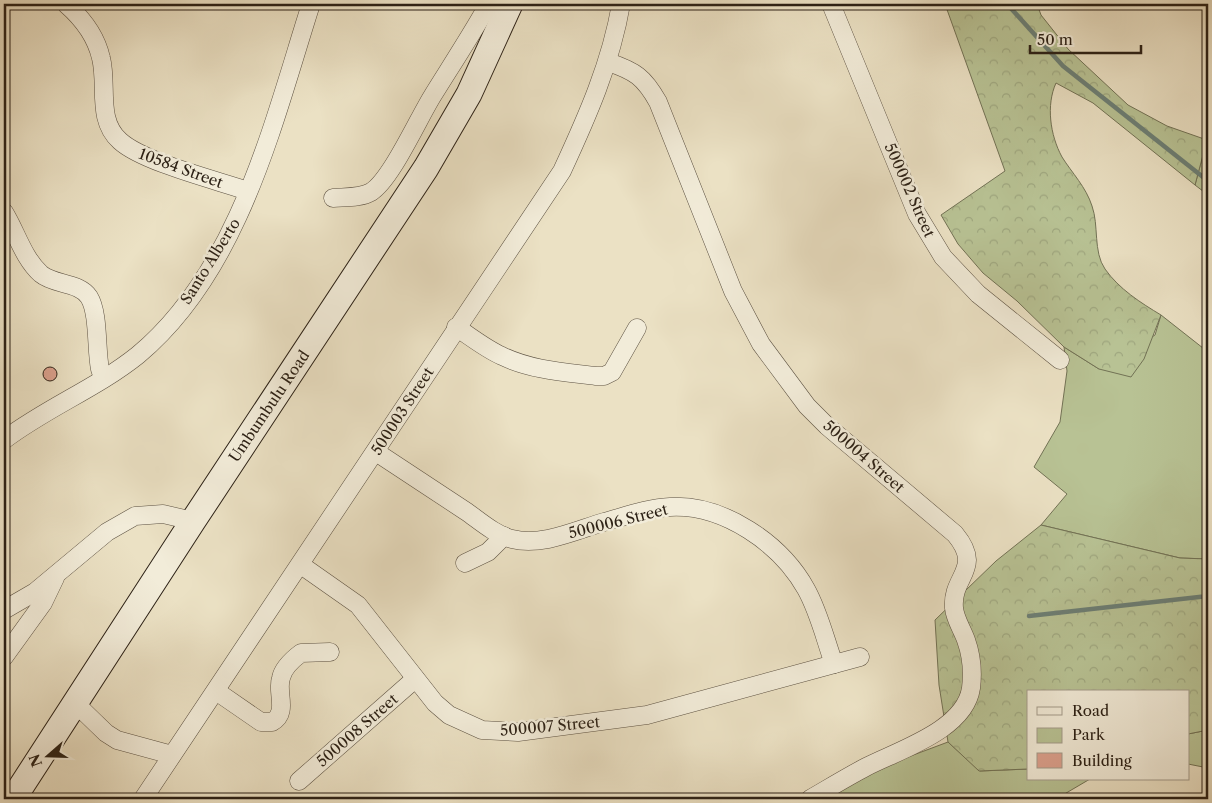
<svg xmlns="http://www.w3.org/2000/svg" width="1212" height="803" font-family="'Libre Caslon Text',serif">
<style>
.green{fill:#b8c294;stroke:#727255}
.forest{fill:url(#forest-crowns);stroke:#727255}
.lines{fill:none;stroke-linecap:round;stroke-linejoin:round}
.stream{stroke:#6d7f75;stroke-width:4.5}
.building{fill:#dca18e;stroke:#2c2116}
.minor-casing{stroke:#5c5142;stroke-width:19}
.secondary-casing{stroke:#2c2116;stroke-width:27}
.minor{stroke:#f2ecd9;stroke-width:18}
.secondary{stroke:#f2ecd9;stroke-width:25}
.labels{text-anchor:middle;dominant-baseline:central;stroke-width:5;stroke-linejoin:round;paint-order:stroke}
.street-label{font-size:15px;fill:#2c2116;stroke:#f2ecd9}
</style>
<defs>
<pattern id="forest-crowns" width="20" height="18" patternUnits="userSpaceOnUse" patternTransform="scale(1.25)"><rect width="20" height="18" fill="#b8c294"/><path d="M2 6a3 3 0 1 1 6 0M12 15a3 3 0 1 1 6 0" fill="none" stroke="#9ea67f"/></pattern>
</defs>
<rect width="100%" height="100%" fill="#ebe1c4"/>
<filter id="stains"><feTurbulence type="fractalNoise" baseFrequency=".004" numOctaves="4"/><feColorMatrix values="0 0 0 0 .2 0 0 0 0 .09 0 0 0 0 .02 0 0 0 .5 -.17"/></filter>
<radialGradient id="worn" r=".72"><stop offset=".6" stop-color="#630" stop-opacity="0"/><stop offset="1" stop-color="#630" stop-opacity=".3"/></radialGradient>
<g class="green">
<path d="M 1207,140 L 1208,142 L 1208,195 L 1195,185 Z"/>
<path d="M 1161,315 L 1208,352 L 1208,559 L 1180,558 L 1041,525 L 1067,494 L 1034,467 L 1060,422 L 1067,371 L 1064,347 L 1099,369 L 1155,335 Z"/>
<path d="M 1208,730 L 1208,768 L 1188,764 L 1188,734 Z"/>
<path d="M 948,742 L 980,771 L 1028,769 L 1028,779 L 1090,779 L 1056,799 L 821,799 L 876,769 Z"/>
</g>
<g class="forest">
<path d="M 945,4 L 1037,4 L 1041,15 L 1068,49 L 1128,105 L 1167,126 L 1207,140 L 1195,185 L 1093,103 L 1056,83 C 1046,105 1050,135 1062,157 C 1072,173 1086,187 1092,206 C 1099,225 1093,252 1105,269 C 1119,289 1141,303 1161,315 L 1144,359 L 1131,377 L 1099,369 L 1064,347 L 1017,301 L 983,273 L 958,244 L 941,215 L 1005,171 Z"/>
<path d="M 1041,525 L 1180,558 L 1208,559 L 1208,730 L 1188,734 L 1188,692 L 1028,692 L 1028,769 L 979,771 L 948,742 L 939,685 L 935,620 L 996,561 Z"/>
</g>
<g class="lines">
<g class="stream">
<path d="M 1007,4 L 1063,66 L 1208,181"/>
<path d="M 1029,616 L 1208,596"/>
</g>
</g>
<circle class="building" cx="50" cy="374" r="7"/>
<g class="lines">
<g class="minor-casing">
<g id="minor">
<path d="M 66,4 C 82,18 96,36 101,58 C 108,85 96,120 120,141 C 143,162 216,180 248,191"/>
<path d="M 831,4 L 917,214 L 943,257 L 978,294 L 1060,360"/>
<path d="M 608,62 C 635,71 644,77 658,102 L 733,291 L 761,344 L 807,406 L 827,426 L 955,534 C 984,569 951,576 954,608 C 955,619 962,629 966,640 C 971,654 973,672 971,688 C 965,730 899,750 866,767 C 847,777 829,788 810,799"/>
<path d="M 333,198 C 345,197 361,198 371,192 C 391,180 419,117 433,95 C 451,66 470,37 487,7 L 507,14"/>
<path d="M 4,212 C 16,231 23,258 41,274 C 54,285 79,282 89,297 C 99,313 96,350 100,369 L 103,378"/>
<path d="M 456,327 C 471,337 486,349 502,356 C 531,370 564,372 596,376 L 604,376 L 612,372 L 637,328"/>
<path d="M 4,440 C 46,408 97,388 138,355 C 239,271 273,123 311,4"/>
<path d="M 376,452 C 406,472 437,492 467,512 C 481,522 496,535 512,539 C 541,547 577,530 604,522 C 626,516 648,508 670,507 C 724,504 781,544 806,589 C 819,612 825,639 834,664"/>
<path d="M 465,563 L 488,552 L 504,536"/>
<path d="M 301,565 L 358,605 L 435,703 L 449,715 L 482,730 L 518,732 L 647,715 L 860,657"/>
<path d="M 4,610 L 35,592 L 107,532 L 135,516 L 163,514 L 193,521"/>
<path d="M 4,657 L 43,603 L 55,578"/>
<path d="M 216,691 L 261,722 L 272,722 C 289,713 276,692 281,678 C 283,668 293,659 301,653 L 330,652"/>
<path d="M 76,704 L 106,733 L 117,740 L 172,755"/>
<path d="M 299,781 L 415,679"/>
<path d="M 143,799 L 562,171 C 587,117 611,63 621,4"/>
</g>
</g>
<g class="secondary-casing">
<path id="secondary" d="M 13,799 L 193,521 L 426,168 L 469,94 L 510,4"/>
</g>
<use href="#minor" class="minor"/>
<use href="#secondary" class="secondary"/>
</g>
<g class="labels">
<g class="street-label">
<text transform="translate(181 168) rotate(20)">10584 Street</text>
<text transform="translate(910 190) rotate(66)">500002 Street</text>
<text transform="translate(210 261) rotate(-58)">Santo Alberto</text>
<text transform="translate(269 406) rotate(-56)">Umbumbulu Road</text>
<text transform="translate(402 411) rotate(-57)">500003 Street</text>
<text transform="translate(864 456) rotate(41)">500004 Street</text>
<text transform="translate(618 521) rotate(-14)">500006 Street</text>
<text transform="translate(550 726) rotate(-5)">500007 Street</text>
<text transform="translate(357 730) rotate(-41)">500008 Street</text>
</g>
</g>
<rect width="1212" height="803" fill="none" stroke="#ebe1c4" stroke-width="20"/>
<rect x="5" y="5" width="1202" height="793" fill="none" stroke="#2c2116" stroke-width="2.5"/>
<rect x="10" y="10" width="1192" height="783" fill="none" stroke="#2c2116"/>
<rect x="1027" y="690" width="162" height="90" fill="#f2ecd9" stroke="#a39b8b"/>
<rect x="1037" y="707" width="25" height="8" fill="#f2ecd9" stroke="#a39b8b"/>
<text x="1072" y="716" font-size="15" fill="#2c2116">Road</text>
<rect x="1037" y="728" width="25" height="15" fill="#b8c294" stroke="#a39b8b"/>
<text x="1072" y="740" font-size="15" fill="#2c2116">Park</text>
<rect x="1037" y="753" width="25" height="15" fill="#dca18e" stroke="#a39b8b"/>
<text x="1072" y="766" font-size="15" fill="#2c2116">Building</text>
<g transform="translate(48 756) rotate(250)" stroke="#f2ecd9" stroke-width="4" paint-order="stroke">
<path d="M0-4L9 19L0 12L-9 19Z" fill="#2c2116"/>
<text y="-8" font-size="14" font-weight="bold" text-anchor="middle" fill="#2c2116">N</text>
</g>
<path d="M1030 45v8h111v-8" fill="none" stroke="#2c2116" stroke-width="2.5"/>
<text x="1037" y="45" font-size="15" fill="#2c2116" stroke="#f2ecd9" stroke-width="4" paint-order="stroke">50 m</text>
<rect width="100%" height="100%" filter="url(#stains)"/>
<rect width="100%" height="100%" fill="url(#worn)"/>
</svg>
